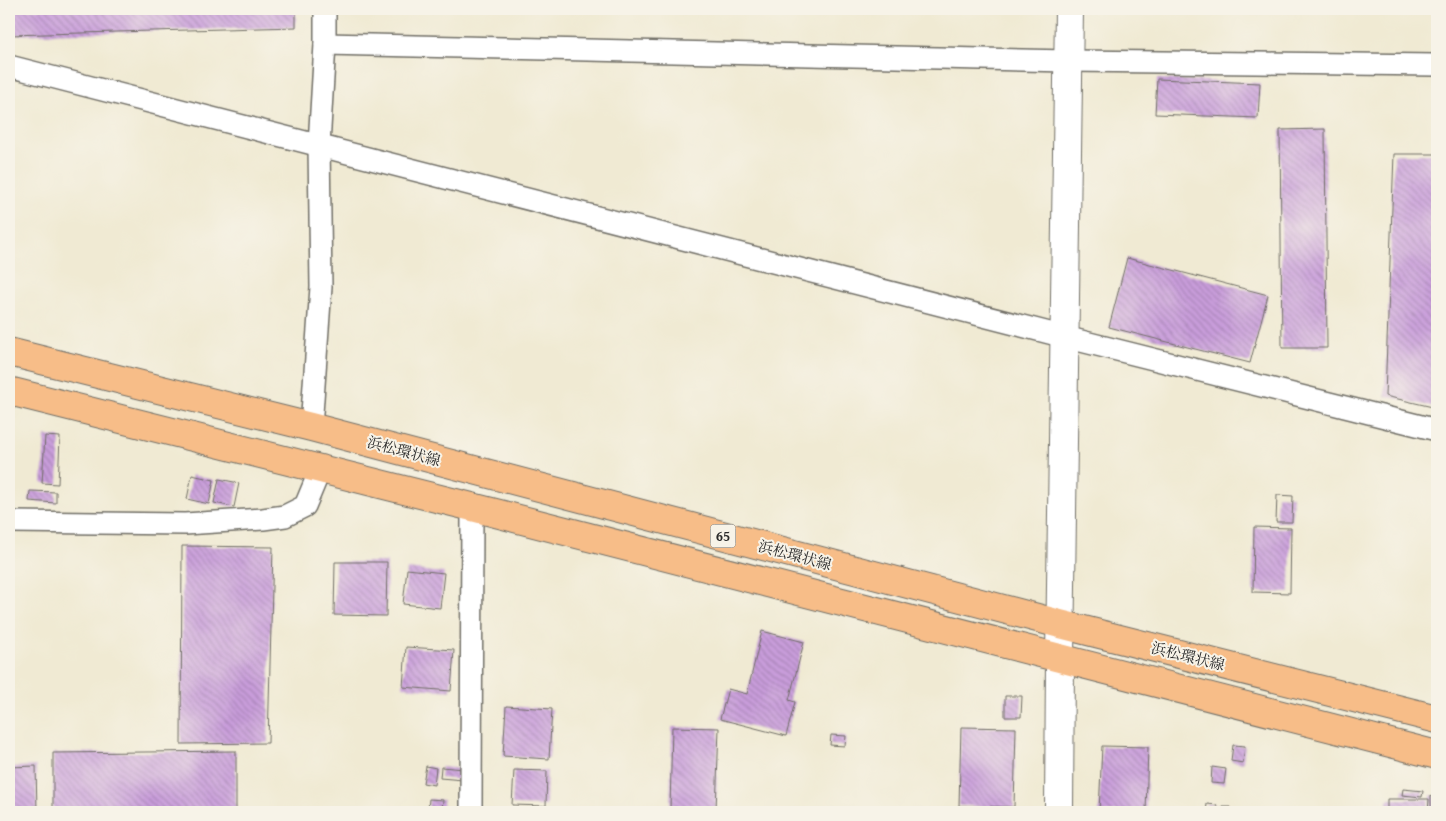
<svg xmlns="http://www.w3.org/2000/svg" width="1446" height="821" font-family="'Gentium Book Plus','Noto Serif JP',serif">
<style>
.building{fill:url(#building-back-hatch)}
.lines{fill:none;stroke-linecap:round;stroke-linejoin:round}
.minor-casing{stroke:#706e66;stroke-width:24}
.tertiary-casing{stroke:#706e66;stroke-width:30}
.primary-casing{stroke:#706e66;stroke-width:30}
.minor{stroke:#fff;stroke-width:21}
.tertiary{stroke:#fff;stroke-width:28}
.primary{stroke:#f7bd88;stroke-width:28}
.labels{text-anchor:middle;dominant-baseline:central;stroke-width:4;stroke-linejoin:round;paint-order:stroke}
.shield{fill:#f7f3e8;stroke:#686764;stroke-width:1}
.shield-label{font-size:14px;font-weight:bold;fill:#2b2b2b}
.street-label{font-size:15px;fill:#2b2b2b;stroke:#f7f3e8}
</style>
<defs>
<pattern id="building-back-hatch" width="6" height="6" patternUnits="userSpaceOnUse" patternTransform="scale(1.25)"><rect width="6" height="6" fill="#c99ddb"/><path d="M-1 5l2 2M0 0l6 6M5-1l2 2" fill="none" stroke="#a380b2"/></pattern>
</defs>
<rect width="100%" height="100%" fill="#f7f3e8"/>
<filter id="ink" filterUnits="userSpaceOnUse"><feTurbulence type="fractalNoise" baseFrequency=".02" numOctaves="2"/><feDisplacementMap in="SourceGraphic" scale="10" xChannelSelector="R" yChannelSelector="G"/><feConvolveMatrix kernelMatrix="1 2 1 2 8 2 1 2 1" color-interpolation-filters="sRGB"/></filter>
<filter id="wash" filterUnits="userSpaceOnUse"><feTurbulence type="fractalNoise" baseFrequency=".0096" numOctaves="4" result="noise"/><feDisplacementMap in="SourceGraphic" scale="20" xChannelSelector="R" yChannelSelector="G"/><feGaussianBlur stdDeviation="1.12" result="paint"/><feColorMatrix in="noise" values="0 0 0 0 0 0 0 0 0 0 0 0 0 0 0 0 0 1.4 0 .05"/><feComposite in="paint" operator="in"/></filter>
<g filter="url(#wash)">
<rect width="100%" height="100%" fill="#f0ead3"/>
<g id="blocks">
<g class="building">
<path d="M 9,9 L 296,9 L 296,27 L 9,35 Z"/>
<path d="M 1157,79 L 1260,83 L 1258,118 L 1155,114 Z"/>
<path d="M 1325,129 L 1327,348 L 1282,348 L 1280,130 Z"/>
<path d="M 1394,154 L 1437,154 L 1437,408 L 1385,396 Z"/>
<path d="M 1127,258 L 1268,295 L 1250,363 L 1109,327 Z"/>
<path d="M 45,436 L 60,437 L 58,484 L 42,483 Z"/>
<path d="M 192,475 L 214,480 L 209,504 L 187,499 Z"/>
<path d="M 219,479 L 239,483 L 234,507 L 214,503 Z"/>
<path d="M 30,491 L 56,492 L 56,503 L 29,501 Z"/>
<path d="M 1277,495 L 1293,496 L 1292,522 L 1276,522 Z"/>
<path d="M 1254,527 L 1291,528 L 1290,593 L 1253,592 Z"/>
<path d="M 182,546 L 273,547 L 268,743 L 181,744 Z"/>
<path d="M 335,562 L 387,562 L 386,616 L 334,615 Z"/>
<path d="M 407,569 L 444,573 L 440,608 L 403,604 Z"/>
<path d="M 762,631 L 804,642 L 789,700 L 795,702 L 786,736 L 720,719 L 728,689 L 747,694 Z"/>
<path d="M 406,647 L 454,650 L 451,691 L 403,687 Z"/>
<path d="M 1005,696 L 1022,696 L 1021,717 L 1005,717 Z"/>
<path d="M 506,706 L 552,709 L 549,759 L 503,756 Z"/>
<path d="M 672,727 L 719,728 L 716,810 L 670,809 Z"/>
<path d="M 961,727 L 1016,728 L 1014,807 L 959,806 Z"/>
<path d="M 831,735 L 846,736 L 845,746 L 830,745 Z"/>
<path d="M 1233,745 L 1245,746 L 1243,763 L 1231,761 Z"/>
<path d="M 1102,746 L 1148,747 L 1146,812 L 1099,812 Z"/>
<path d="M 236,751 L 236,812 L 53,812 L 53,753 Z"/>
<path d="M 36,766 L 37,812 L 9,812 L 9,767 Z"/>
<path d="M 426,766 L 436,768 L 434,785 L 423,783 Z"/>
<path d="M 441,767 L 464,769 L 463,780 L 440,778 Z"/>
<path d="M 1212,767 L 1226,769 L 1224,784 L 1211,783 Z"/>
<path d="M 514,770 L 547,771 L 546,806 L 512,805 Z"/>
<path d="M 1403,789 L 1423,791 L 1422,797 L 1402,795 Z"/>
<path d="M 1431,795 L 1437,797 L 1437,812 L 1431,812 Z"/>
<path d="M 429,799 L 443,800 L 442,810 L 428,809 Z"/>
<path d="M 1387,799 L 1429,799 L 1428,812 L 1387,812 Z"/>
<path d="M 1207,804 L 1217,805 L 1216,812 L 1206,812 Z"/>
<path d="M 1223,807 L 1231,807 L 1231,812 L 1222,812 Z"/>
</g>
</g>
</g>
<g filter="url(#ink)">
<use href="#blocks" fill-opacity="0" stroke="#706e66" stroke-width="1"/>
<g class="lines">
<g class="minor-casing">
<g id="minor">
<path d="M 325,44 L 1069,61 L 1437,65"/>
<path d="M 9,66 L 1065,337 L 1437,430"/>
<path d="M 311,427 L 321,287 L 319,145 L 325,44 L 325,9"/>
<path d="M 9,522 L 185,524 L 263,519 L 285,516 L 305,506 L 320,470"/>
<path d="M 471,812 L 472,507"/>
</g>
</g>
<g class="tertiary-casing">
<path id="tertiary" d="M 1059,812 L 1060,658 L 1069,9"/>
</g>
<g class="primary-casing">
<g id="primary">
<path d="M 9,352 L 311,427 L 1060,624 L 1437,719"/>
<path d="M 9,391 L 472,507 L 1437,755"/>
</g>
</g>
<use href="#minor" class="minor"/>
<use href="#tertiary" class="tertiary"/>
<use href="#primary" class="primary"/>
</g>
</g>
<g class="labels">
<rect class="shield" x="710.5" y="524.5" width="25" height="23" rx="4"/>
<g class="shield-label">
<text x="723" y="536">65</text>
</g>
<g class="street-label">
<text transform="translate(404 451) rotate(15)">浜松環状線</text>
<text transform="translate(795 555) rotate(15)">浜松環状線</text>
<text transform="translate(1188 656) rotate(14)">浜松環状線</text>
</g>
</g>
<rect width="1446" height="821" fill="none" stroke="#f7f3e8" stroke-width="30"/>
</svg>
